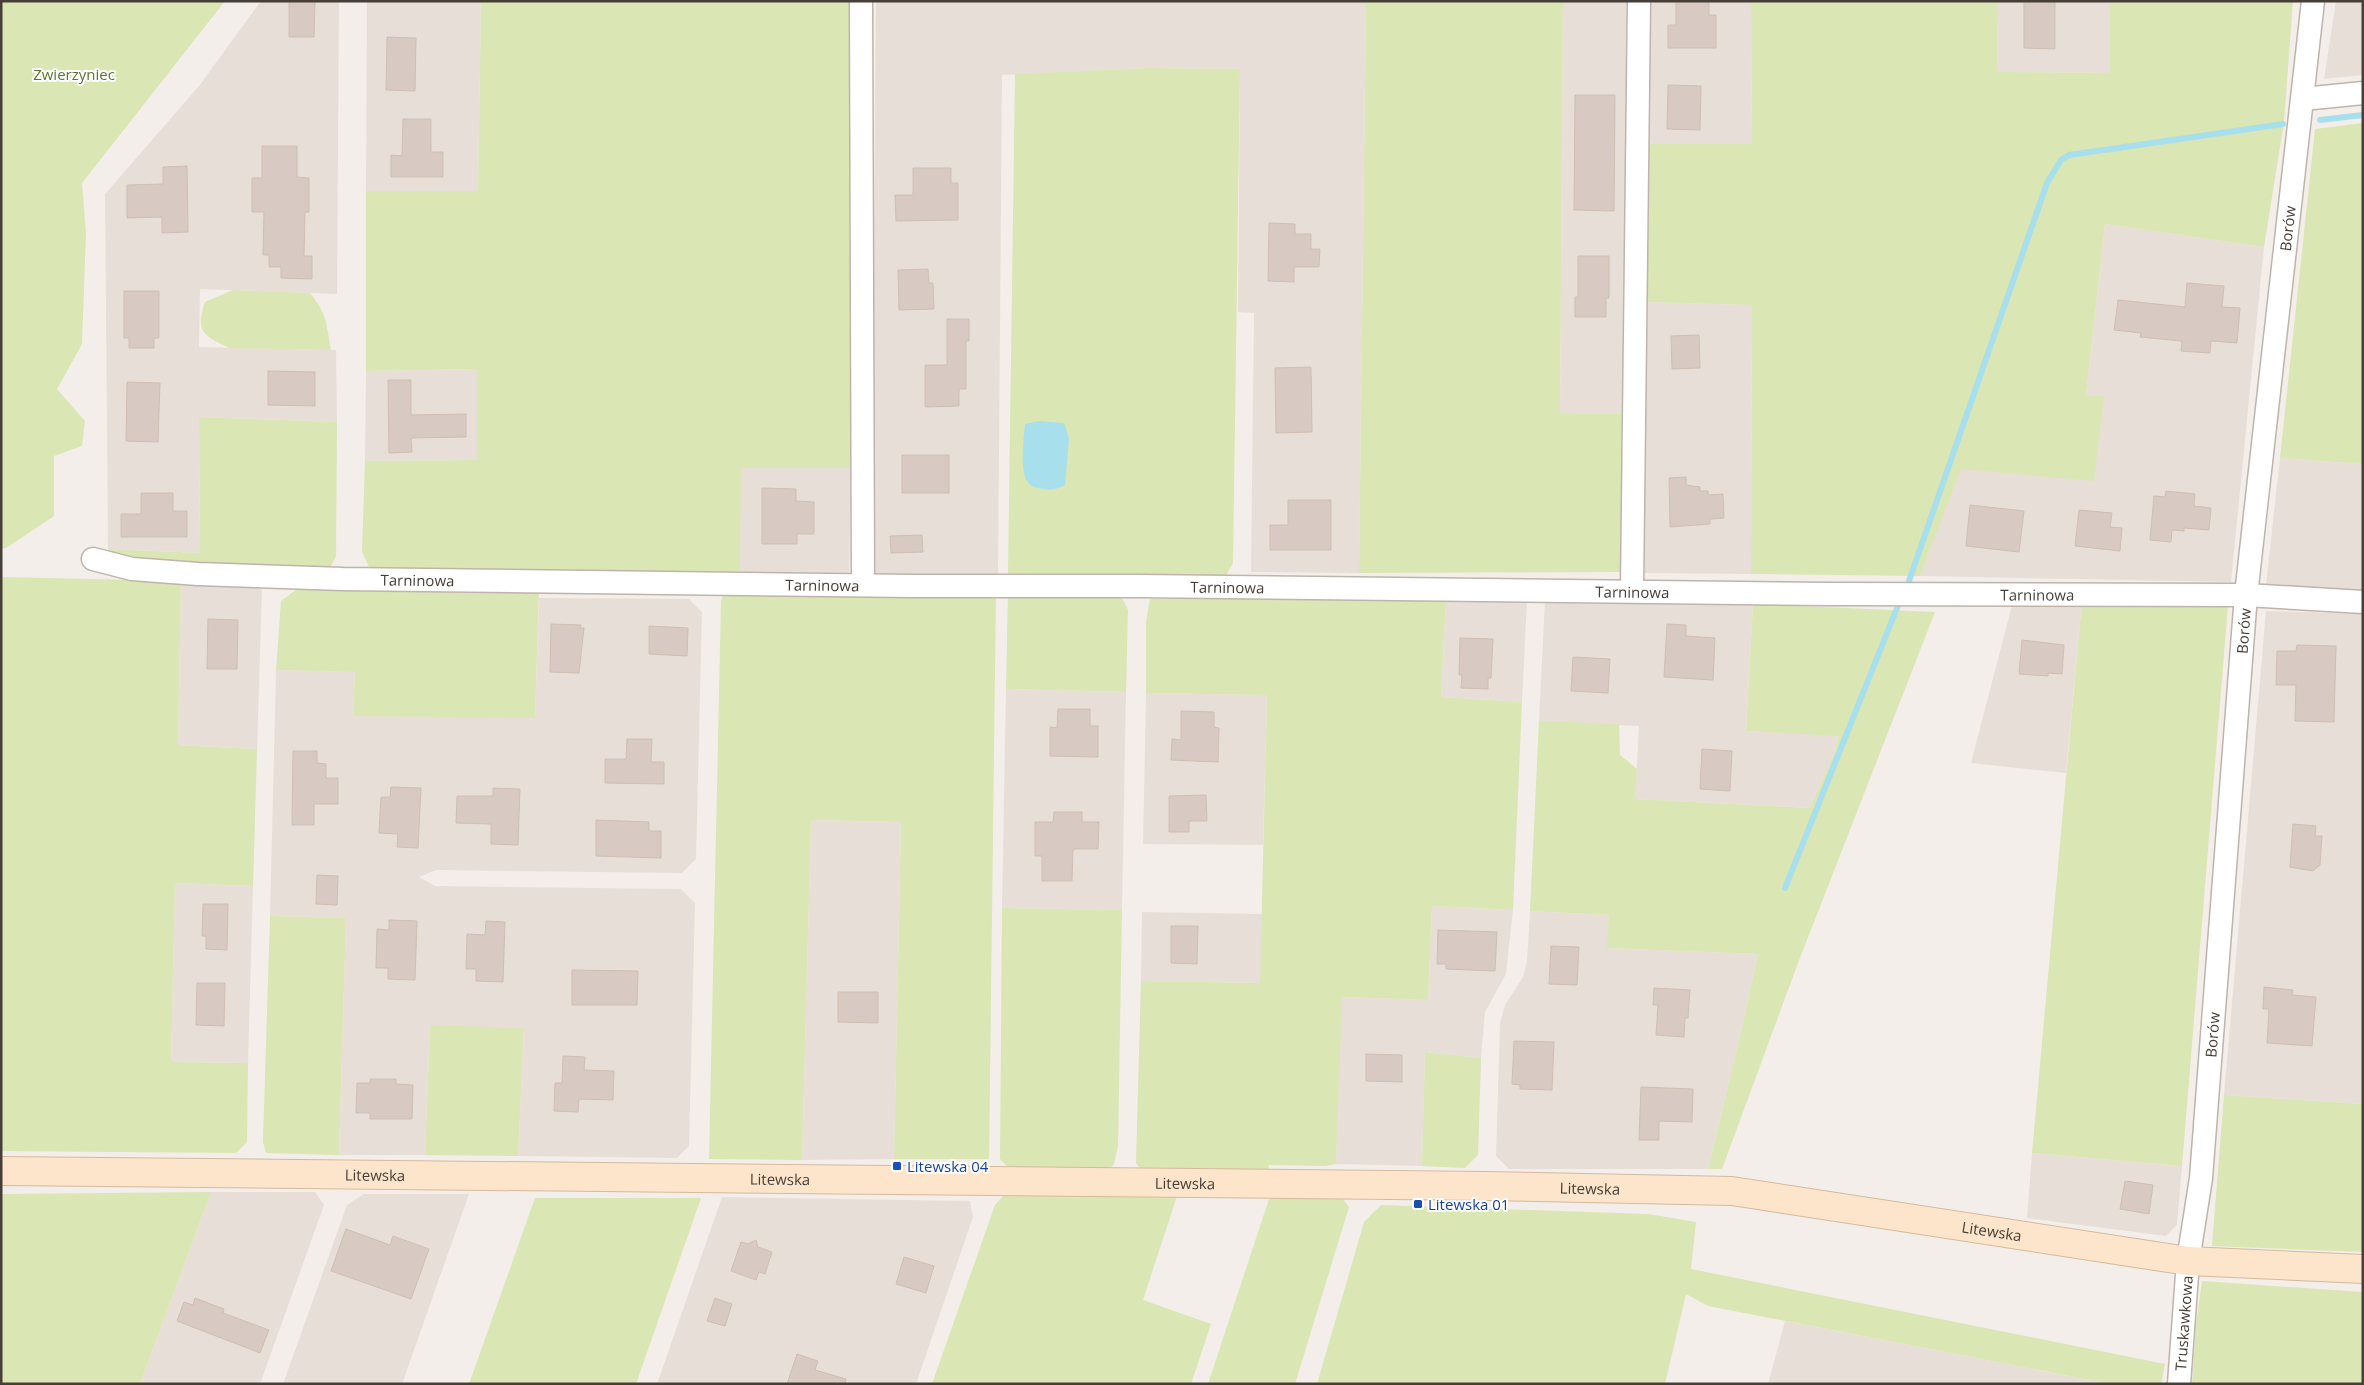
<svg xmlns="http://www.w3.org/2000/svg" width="2364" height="1385" font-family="'Open Sans',sans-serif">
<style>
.residential{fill:#e7dfd7}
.green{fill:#dae6b4}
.water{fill:#a8dfed}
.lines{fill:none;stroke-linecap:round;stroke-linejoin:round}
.stream{stroke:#a8dfed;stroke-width:6}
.building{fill:#d8cac2;stroke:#cfbeb2}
.street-casing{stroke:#bfb4ac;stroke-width:25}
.secondary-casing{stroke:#d4ba9d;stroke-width:30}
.street{stroke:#fff;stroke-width:22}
.secondary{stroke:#fce5ca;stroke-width:28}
.transit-dot{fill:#1a4fb4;stroke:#fff;stroke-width:2}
.labels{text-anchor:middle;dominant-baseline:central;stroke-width:4;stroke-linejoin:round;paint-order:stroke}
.park-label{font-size:15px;fill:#58762d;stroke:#fff}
.street-label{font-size:15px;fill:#473e38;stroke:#fff}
.transit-label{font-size:15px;fill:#164399;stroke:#fff;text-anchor:start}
</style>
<rect width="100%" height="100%" fill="#f3eee9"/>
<g class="residential">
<path d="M 261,1 L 339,1 L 337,294 L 200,289 L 199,347 L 336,350 L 337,422 L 199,417 L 200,553 L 108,549 L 105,194 L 199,86 Z"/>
<path d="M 367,1 L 481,1 L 478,191 L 366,191 Z"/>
<path d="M 876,1 L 1366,1 L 1359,573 L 1251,572 L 1254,313 L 1238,312 L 1240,69 L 1147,68 L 1002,75 L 998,579 L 871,574 Z"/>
<path d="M 1563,1 L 1751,1 L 1752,144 L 1627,144 L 1626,414 L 1560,413 Z"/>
<path d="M 1998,1 L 2110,1 L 2110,73 L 1997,72 Z"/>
<path d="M 2336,1 L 2363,1 L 2363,75 L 2324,79 Z"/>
<path d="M 2105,224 L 2264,247 L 2231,582 L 1920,576 L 1960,469 L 2104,397 L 2086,395 Z"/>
<path d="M 1644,302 L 1752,305 L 1751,574 L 1644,573 Z"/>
<path d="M 477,369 L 477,460 L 365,461 L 366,371 Z"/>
<path d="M 2280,458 L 2363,464 L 2363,590 L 2266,585 Z"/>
<path d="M 740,468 L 851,468 L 849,580 L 749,579 L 740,571 Z"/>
<path d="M 181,581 L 253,584 L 262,590 L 257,749 L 178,745 Z"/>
<path d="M 539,598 L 689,599 L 702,612 L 696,859 L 682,873 L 436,870 L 419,877 L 435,886 L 681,889 L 695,903 L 689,1146 L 677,1158 L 518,1156 L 524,1028 L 430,1026 L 425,1155 L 339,1155 L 346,918 L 270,916 L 276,670 L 355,672 L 353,715 L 535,718 Z"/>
<path d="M 1446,599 L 1527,600 L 1522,702 L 1441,697 Z"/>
<path d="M 1545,600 L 1753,604 L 1746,731 L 1838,735 L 1835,751 L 1810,808 L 1635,799 L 1639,726 L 1539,721 Z"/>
<path d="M 2082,601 L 2066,773 L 1971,763 L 2012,605 Z"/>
<path d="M 2266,611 L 2363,614 L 2363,1104 L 2224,1095 Z"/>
<path d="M 1006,689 L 1126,692 L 1122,910 L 1002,908 Z"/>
<path d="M 1146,693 L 1267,695 L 1263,845 L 1143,844 Z"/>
<path d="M 811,820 L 901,822 L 894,1159 L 802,1160 Z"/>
<path d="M 175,883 L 253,886 L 248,1063 L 171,1062 Z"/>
<path d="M 1432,906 L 1513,910 L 1506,974 L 1485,1012 L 1481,1058 L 1425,1052 L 1422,1166 L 1336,1164 L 1341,997 L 1428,1000 Z"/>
<path d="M 1530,911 L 1609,915 L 1608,948 L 1758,954 L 1737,1049 L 1708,1169 L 1509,1169 L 1496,1156 L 1500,1023 L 1505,1005 L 1523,977 L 1527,961 Z"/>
<path d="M 1142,912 L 1263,914 L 1260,983 L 1141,981 Z"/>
<path d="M 2032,1153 L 2182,1166 L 2177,1225 L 2166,1236 L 2027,1218 Z"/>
<path d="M 211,1192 L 315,1192 L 324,1205 L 260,1384 L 140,1384 Z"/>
<path d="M 364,1194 L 469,1194 L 402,1384 L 283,1384 L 347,1205 Z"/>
<path d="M 722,1197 L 970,1201 L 973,1217 L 916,1384 L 657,1384 Z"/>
<path d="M 1785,1321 L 2110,1384 L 1768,1384 Z"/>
</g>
<g class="green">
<path d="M 1,1 L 225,1 L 82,183 L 86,233 L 82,344 L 57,389 L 85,421 L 82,446 L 54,456 L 54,516 L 6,548 L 1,549 Z"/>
<path d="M 481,1 L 854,1 L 851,468 L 741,468 L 740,571 L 744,575 L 371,571 L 362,552 L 365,461 L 477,460 L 477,369 L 366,371 L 366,191 L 478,191 Z"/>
<path d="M 1366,1 L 1563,1 L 1560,413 L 1626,414 L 1627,144 L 1752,144 L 1751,1 L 1998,1 L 1997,72 L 2110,73 L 2110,1 L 2293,1 L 2284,122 L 2264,247 L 2105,224 L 2086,395 L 2104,396 L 2094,481 L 1961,469 L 1920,576 L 1751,574 L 1752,305 L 1645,302 L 1621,572 L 1359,573 Z"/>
<path d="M 1147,68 L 1240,69 L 1233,563 L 1224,579 L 1015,579 L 1008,573 L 1015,74 Z"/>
<path d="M 2363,123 L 2363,464 L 2280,458 L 2315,129 Z"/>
<path d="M 233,290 L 310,293 C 328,315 326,324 331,350 L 230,348 C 203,336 195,331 205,302 Z"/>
<path d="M 199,417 L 337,422 L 336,556 L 329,570 L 199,566 L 113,557 L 108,549 L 200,553 Z"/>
<path d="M 1,577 L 181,581 L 178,745 L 257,749 L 253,886 L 175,883 L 171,1062 L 248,1063 L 247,1142 L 236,1153 L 1,1151 Z"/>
<path d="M 300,587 L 539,589 L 535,718 L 353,716 L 355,672 L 276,670 L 281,601 Z"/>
<path d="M 724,592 L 996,592 L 989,1159 L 894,1159 L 901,822 L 811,820 L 802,1160 L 709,1159 L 721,601 Z"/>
<path d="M 1008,593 L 1113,594 L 1123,600 L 1128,610 L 1126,692 L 1006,689 Z"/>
<path d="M 1150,599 L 1446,599 L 1441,697 L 1522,702 L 1513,910 L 1432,906 L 1428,1000 L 1342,997 L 1336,1164 L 1325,1166 L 1269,1165 L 1268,1172 L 1141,1170 L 1136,1163 L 1141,981 L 1260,983 L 1267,695 L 1146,693 L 1146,622 Z"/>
<path d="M 2082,601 L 2228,606 L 2182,1166 L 2032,1153 Z"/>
<path d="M 1753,604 L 1935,612 L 1798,963 L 1722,1169 L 1708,1169 L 1737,1049 L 1758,954 L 1607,948 L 1609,915 L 1530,911 L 1539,721 L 1619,724 L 1620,755 L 1637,769 L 1635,799 L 1810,808 L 1835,751 L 1838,736 L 1746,731 Z"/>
<path d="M 1002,908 L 1122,910 L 1118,1146 L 1114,1164 L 1108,1171 L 1011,1170 L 1000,1159 Z"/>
<path d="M 270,916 L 346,918 L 339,1155 L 266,1153 L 263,1142 Z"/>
<path d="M 430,1025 L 524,1028 L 518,1156 L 425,1155 Z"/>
<path d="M 1425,1052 L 1481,1058 L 1478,1155 L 1465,1168 L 1422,1166 Z"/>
<path d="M 2224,1095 L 2363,1104 L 2363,1252 L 2212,1246 Z"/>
<path d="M 211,1192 L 140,1384 L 1,1384 L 1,1194 Z"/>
<path d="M 1004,1195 L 1177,1196 L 1143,1300 L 1211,1324 L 1191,1384 L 932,1384 L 995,1205 Z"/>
<path d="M 1299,1197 L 1342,1198 L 1349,1207 L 1295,1384 L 1208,1384 L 1269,1199 Z"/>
<path d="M 535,1198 L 701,1198 L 636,1384 L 469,1384 Z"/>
<path d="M 1381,1205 L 1648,1214 L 1696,1222 L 1691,1269 L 2165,1364 L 2161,1384 L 2110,1384 L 1708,1306 L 1686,1294 L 1665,1384 L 1317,1384 L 1364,1222 Z"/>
<path d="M 2202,1281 L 2363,1292 L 2363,1384 L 2192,1384 L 2196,1325 Z"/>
</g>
<path class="water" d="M 1039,421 L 1064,423 L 1069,438 L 1065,485 C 1057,489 1051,491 1042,489 C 1039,488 1033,487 1031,485 C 1018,477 1024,438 1025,424 Z"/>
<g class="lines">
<g class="stream">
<path d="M 2320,120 L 2363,115"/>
<path d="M 1909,581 L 2047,183 L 2061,160 L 2069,155 L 2283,124"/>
<path d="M 1785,888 L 1899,603"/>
</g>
</g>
<g class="building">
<path d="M 289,1 L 315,1 L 314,37 L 289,37 Z"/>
<path d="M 1676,1 L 1709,1 L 1709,15 L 1716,15 L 1716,48 L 1668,48 L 1668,25 L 1676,25 Z"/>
<path d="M 2024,1 L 2055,1 L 2055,49 L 2024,48 Z"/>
<path d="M 387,37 L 416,38 L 415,91 L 386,90 Z"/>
<path d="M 1668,85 L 1701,86 L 1700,130 L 1667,129 Z"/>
<path d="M 1575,95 L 1615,95 L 1614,211 L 1574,210 Z"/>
<path d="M 403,119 L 431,119 L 431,152 L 443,152 L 443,177 L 391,177 L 391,155 L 402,156 Z"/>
<path d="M 262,146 L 297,146 L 297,177 L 309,178 L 309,212 L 305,212 L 304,256 L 312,256 L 312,279 L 281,278 L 281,267 L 269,267 L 269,255 L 263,255 L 264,212 L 252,212 L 252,178 L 262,178 Z"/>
<path d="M 187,166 L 188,232 L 162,233 L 162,217 L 127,218 L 127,185 L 163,184 L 163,167 Z"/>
<path d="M 913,168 L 951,168 L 951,183 L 958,183 L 958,220 L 896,221 L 895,195 L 913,195 Z"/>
<path d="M 1269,223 L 1295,224 L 1295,234 L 1311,234 L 1311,249 L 1320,249 L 1319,267 L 1294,267 L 1294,282 L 1268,281 Z"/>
<path d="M 1578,256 L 1609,256 L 1609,298 L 1606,298 L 1606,317 L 1575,317 L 1575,297 L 1578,297 Z"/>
<path d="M 928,269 L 929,283 L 933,283 L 934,309 L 899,310 L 898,270 Z"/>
<path d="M 2187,283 L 2224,286 L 2222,307 L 2240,308 L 2237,343 L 2211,341 L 2210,353 L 2181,351 L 2182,341 L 2140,337 L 2141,333 L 2114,330 L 2118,300 L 2185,307 Z"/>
<path d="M 124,291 L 159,291 L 159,338 L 154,338 L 154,348 L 129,348 L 129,338 L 124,338 Z"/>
<path d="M 947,319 L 969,319 L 969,341 L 966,341 L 966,389 L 959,389 L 959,406 L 925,407 L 925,365 L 947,365 Z"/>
<path d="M 1699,335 L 1700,368 L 1672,369 L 1671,336 Z"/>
<path d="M 1311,367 L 1312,432 L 1276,433 L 1275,368 Z"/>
<path d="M 268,371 L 315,372 L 315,406 L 268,405 Z"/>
<path d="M 388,380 L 411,380 L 411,415 L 466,414 L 466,437 L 411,438 L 412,452 L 389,453 Z"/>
<path d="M 127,382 L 160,383 L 158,442 L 126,441 Z"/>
<rect x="902" y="455" width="47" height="38"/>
<path d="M 1686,477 L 1686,485 L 1700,487 L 1700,491 L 1708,491 L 1708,495 L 1723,494 L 1724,518 L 1710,519 L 1710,524 L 1670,527 L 1669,478 Z"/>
<path d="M 762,488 L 796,489 L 796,501 L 814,502 L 814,534 L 797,534 L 797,544 L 762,544 Z"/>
<path d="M 2166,491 L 2195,494 L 2194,506 L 2211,508 L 2209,530 L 2184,528 L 2184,531 L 2172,530 L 2171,542 L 2150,540 L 2154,496 L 2165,497 Z"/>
<path d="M 141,493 L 173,493 L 173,511 L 187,511 L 187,537 L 121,537 L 121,514 L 141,514 Z"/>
<path d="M 1288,500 L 1331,500 L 1331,550 L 1270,550 L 1270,525 L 1288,525 Z"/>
<path d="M 1970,505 L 2024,511 L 2019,552 L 1966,546 Z"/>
<path d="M 2079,510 L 2112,513 L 2110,527 L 2122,528 L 2120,551 L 2075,546 Z"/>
<path d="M 922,535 L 923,552 L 891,553 L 890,536 Z"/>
<path d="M 208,619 L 238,620 L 237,669 L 207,669 Z"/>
<path d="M 551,624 L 581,625 L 580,628 L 584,628 L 579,673 L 550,672 Z"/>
<path d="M 1667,624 L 1686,625 L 1686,636 L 1715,638 L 1713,680 L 1664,677 Z"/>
<path d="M 649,626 L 688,628 L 687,656 L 649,654 Z"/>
<path d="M 1460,638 L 1493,639 L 1491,678 L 1488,678 L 1488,689 L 1461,688 L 1462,675 L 1459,675 Z"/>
<path d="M 2022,640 L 2064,645 L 2062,674 L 2048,673 L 2048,676 L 2019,674 Z"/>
<path d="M 2297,645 L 2336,646 L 2334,722 L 2295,721 L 2296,685 L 2276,685 L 2277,651 L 2296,651 Z"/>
<path d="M 1573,657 L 1610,659 L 1608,693 L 1571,691 Z"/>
<path d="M 1058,709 L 1090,709 L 1090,726 L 1098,726 L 1098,757 L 1050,756 L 1050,727 L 1057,728 Z"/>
<path d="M 1181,711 L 1214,712 L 1214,727 L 1219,728 L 1218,762 L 1171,760 L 1172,739 L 1181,740 Z"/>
<path d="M 627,739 L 652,739 L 651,762 L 664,762 L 664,784 L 605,783 L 605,759 L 626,759 Z"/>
<path d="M 1702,749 L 1732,751 L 1730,791 L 1700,789 Z"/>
<path d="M 293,751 L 317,751 L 317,763 L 326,764 L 326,778 L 338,778 L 338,804 L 314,804 L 314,825 L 292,825 Z"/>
<path d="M 391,787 L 421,788 L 418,848 L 397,847 L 398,834 L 379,833 L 381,797 L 390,797 Z"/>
<path d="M 493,788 L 520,789 L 518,845 L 491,844 L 491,824 L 456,823 L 457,796 L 493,796 Z"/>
<path d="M 1206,795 L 1207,821 L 1189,821 L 1189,832 L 1169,832 L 1169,796 Z"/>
<path d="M 1054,812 L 1082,812 L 1082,822 L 1099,822 L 1098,849 L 1073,849 L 1072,881 L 1042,881 L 1042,856 L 1035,856 L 1035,822 L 1053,822 Z"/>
<path d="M 596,820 L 649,822 L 649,831 L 661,831 L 661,858 L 596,856 Z"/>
<path d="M 2293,824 L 2316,826 L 2315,836 L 2322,836 L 2320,865 L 2313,871 L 2290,867 Z"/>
<path d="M 317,875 L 338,876 L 337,905 L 316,904 Z"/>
<path d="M 203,904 L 228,904 L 227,950 L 206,949 L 206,936 L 202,936 Z"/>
<path d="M 389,920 L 417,921 L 415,980 L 388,979 L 388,968 L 376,968 L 377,929 L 389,930 Z"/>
<path d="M 486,921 L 505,922 L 503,982 L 476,981 L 476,969 L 466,969 L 467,934 L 485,935 Z"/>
<path d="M 1171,926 L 1198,926 L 1197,964 L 1171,963 Z"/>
<path d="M 1438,930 L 1497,932 L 1495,971 L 1446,969 L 1446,964 L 1437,964 Z"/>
<path d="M 1551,946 L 1579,947 L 1577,985 L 1549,984 Z"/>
<path d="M 572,970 L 638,971 L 637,1005 L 572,1005 Z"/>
<path d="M 197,983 L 225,983 L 224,1026 L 196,1025 Z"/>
<path d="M 2264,987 L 2293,990 L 2292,995 L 2316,997 L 2312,1046 L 2267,1043 L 2269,1009 L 2263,1009 Z"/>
<path d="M 1654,988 L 1690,990 L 1688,1018 L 1685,1018 L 1684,1037 L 1656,1035 L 1658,1005 L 1653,1005 Z"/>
<path d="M 838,992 L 878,992 L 878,1023 L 838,1022 Z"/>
<path d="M 1514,1041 L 1554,1042 L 1552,1090 L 1520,1089 L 1520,1085 L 1512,1084 Z"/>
<path d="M 1366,1054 L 1402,1055 L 1402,1082 L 1366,1081 Z"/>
<path d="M 563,1056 L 585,1057 L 584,1070 L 614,1071 L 613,1100 L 579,1099 L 578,1112 L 554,1111 L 555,1083 L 562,1083 Z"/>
<path d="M 370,1079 L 396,1079 L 396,1084 L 413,1085 L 412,1119 L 370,1119 L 370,1113 L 356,1113 L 357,1083 L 370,1083 Z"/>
<path d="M 1641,1087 L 1693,1089 L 1692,1122 L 1659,1121 L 1659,1140 L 1639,1140 Z"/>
<path d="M 2125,1181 L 2153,1185 L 2149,1214 L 2120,1209 Z"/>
<path d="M 346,1229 L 390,1245 L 393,1236 L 429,1249 L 411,1299 L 331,1271 Z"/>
<path d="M 756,1240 L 758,1247 L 772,1252 L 765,1274 L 759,1272 L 756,1280 L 731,1271 L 741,1242 L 748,1244 Z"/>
<path d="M 904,1257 L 934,1266 L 926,1293 L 896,1284 Z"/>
<path d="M 195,1298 L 224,1309 L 223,1313 L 269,1330 L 260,1353 L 177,1321 L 184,1302 L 193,1305 Z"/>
<path d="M 715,1298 L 732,1304 L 725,1326 L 707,1321 Z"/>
<path d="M 797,1354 L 818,1361 L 815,1370 L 846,1379 L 845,1384 L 787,1384 Z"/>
</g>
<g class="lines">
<g class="street-casing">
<g id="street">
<path d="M 861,1 L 863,584"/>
<path d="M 2303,99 L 2363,93"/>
<path id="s1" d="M 93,559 L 132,569 L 198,574 L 343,579 L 913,586 L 1138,586 L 1829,594 L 2246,595 L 2363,602"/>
<path d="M 1632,590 L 1639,1"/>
<path id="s2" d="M 2179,1384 L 2188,1261 L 2201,1178 L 2246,595 L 2313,1"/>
</g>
</g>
<g class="secondary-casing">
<g id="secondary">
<path id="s3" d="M 1,1171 L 1486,1186 L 1732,1191 L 2188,1261 L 2363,1269"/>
</g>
</g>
<use href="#street" class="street"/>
<use href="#secondary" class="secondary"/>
</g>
<g class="transit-dot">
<rect x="892" y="1161" width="10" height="10" rx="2.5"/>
<rect x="1413" y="1199" width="10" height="10" rx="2.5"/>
</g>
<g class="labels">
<g class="park-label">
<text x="74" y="74">Zwierzyniec</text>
</g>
<g class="street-label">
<text stroke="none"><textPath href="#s2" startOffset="1161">Borów</textPath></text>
<text stroke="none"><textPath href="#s1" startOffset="326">Tarninowa</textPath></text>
<text stroke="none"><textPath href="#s1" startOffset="731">Tarninowa</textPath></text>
<text stroke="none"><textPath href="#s1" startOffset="1136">Tarninowa</textPath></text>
<text stroke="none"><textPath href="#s1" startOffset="1541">Tarninowa</textPath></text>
<text stroke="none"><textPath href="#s1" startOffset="1946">Tarninowa</textPath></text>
<text stroke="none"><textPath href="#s2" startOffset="756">Borów</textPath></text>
<text stroke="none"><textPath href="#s2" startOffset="351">Borów</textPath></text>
<text stroke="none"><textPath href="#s3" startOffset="374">Litewska</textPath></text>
<text stroke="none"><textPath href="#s3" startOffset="779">Litewska</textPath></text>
<text stroke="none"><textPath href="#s3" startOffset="1184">Litewska</textPath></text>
<text stroke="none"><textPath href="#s3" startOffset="1589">Litewska</textPath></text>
<text stroke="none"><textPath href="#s3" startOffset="1994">Litewska</textPath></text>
<text stroke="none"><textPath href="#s2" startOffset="61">Truskawkowa</textPath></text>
</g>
<g class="transit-label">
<text x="907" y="1166">Litewska 04</text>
<text x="1428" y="1204">Litewska 01</text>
</g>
</g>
<rect width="2364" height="1385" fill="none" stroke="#473e38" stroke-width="5"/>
</svg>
